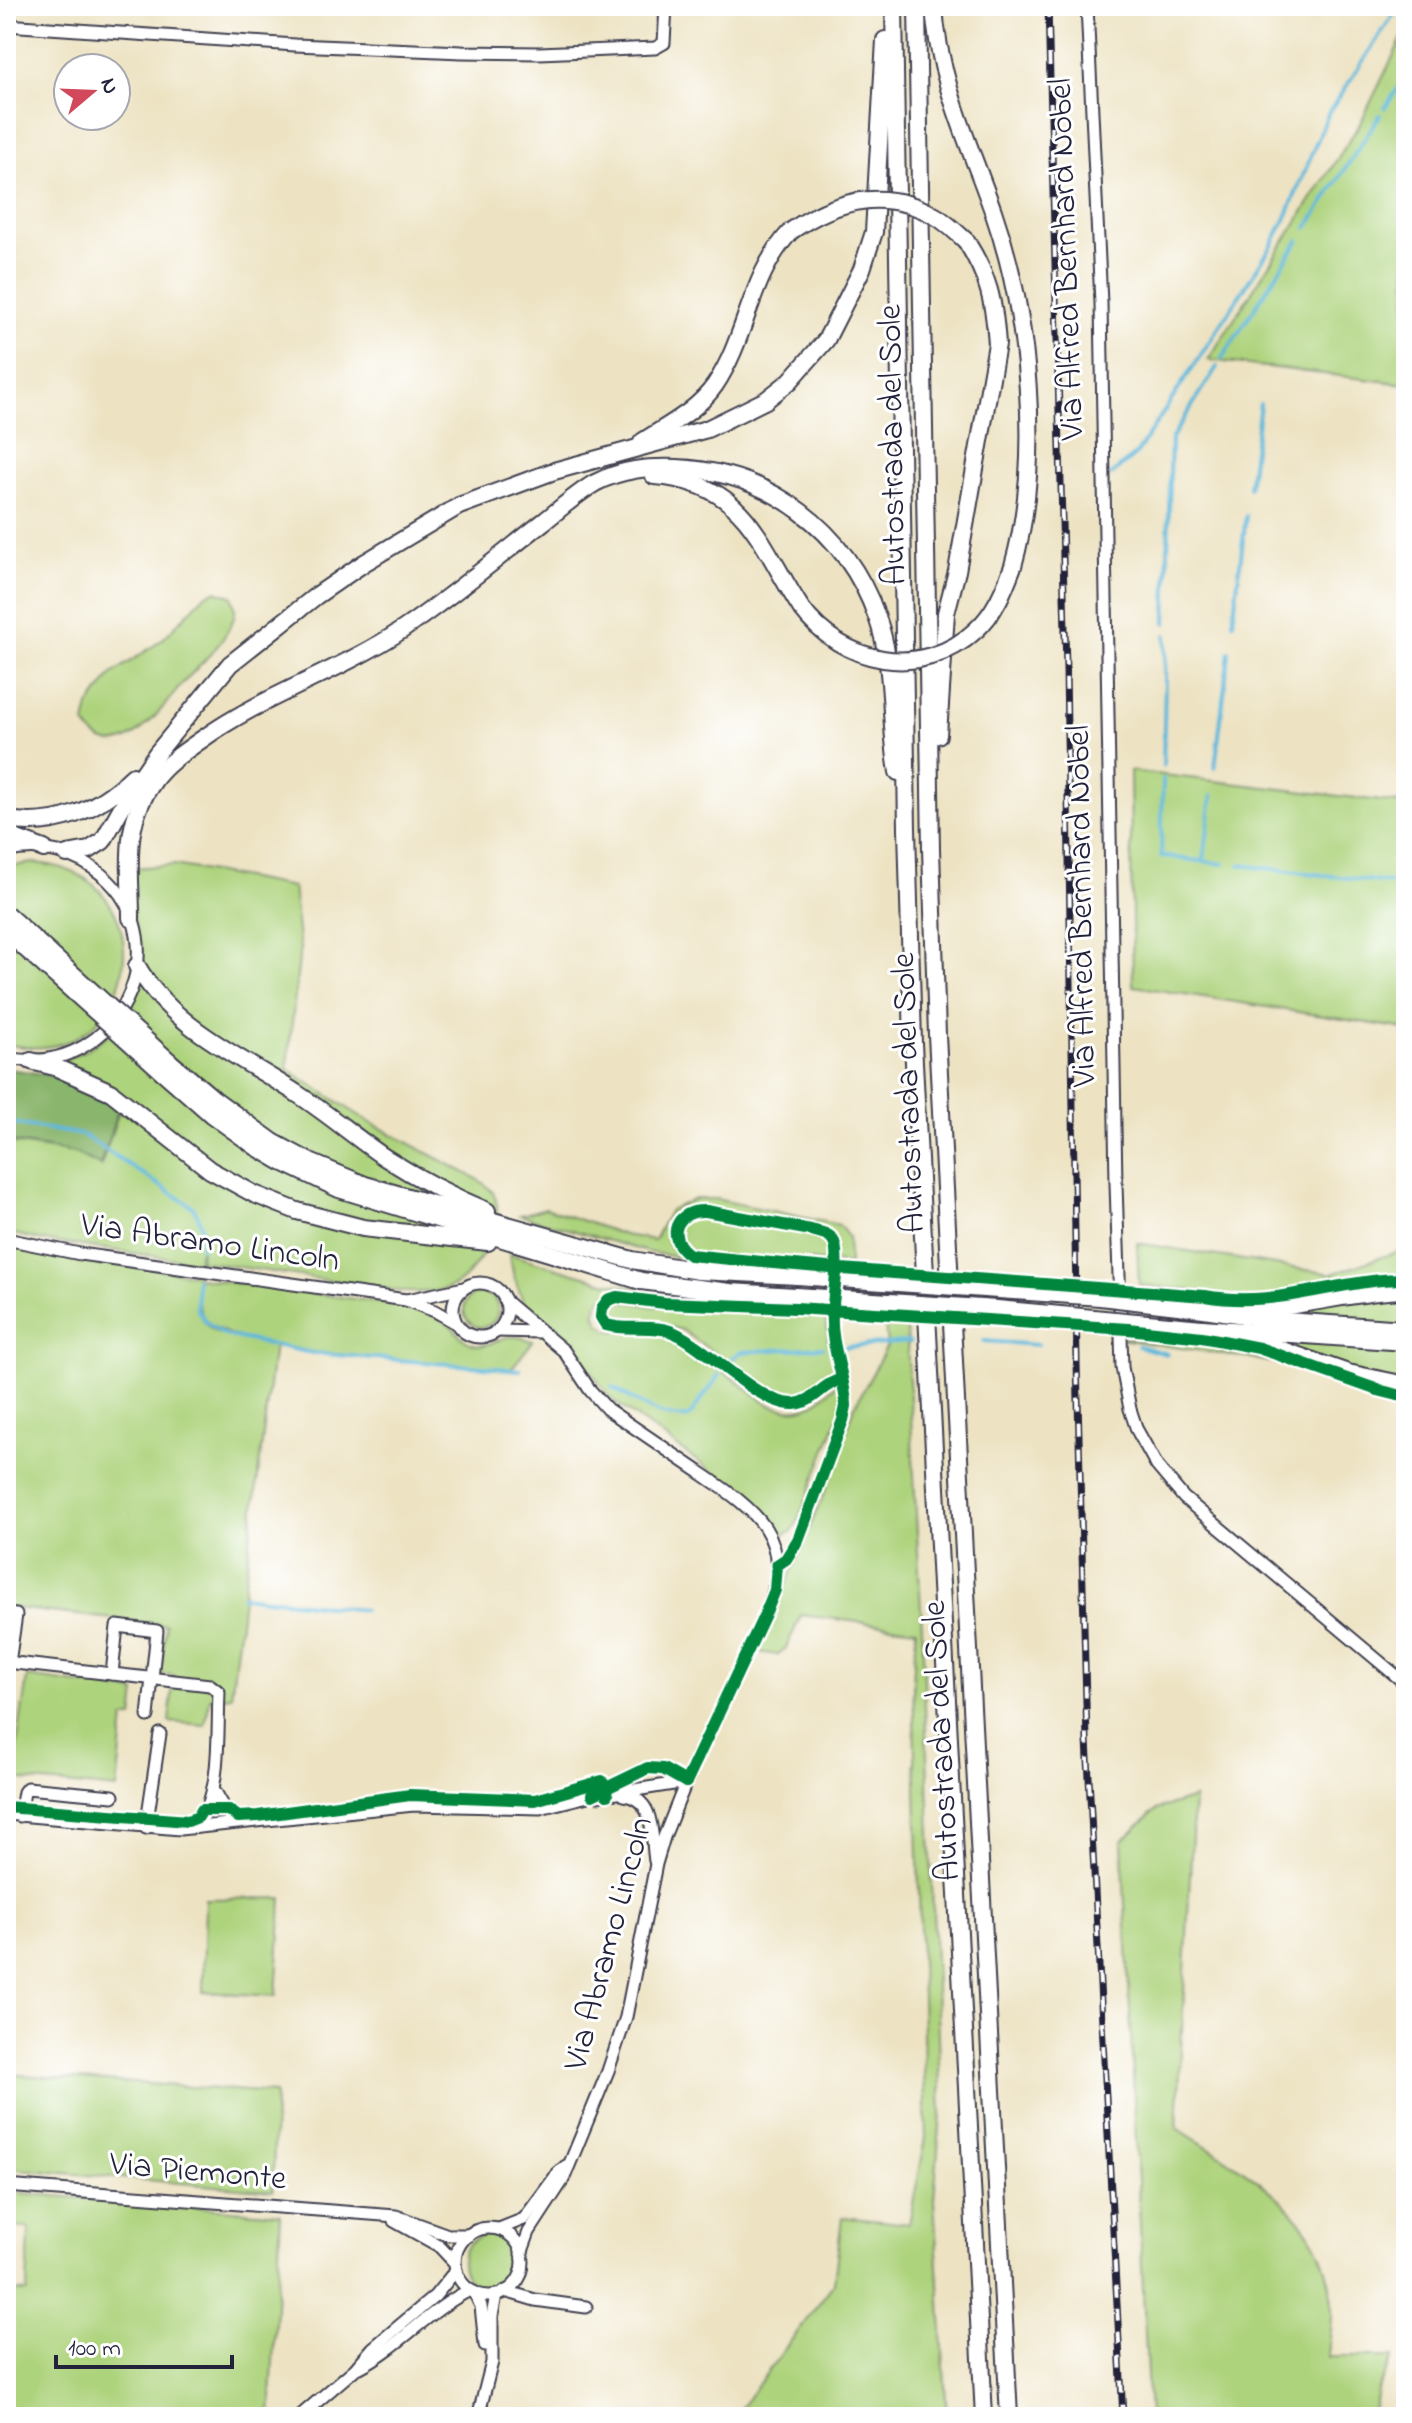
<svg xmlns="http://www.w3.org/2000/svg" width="1412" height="2423" font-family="'Indie Flower',sans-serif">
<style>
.green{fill:#add37c;stroke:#687a5c;stroke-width:2}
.forest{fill:#8ab56c;stroke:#566c54;stroke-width:2}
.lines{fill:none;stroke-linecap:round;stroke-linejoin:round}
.stream{stroke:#5eb8db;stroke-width:4}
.minor-casing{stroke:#403f4f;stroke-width:15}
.highway-casing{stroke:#403f4f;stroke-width:20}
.minor{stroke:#fff;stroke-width:11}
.highway{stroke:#fff;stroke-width:16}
.rail-casing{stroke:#22223b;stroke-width:7}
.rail{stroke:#fff;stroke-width:4;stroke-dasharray:12;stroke-linecap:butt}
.highway-bridge-casing{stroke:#403f4f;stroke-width:20;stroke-linecap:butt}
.highway-bridge{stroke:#fff;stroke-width:16}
.cycleway-casing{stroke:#fff;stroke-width:17}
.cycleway{stroke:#00873e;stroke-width:12}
.labels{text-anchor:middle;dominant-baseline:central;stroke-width:6;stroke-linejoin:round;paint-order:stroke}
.street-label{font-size:34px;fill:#22223b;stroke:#fff}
</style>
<rect width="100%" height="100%" fill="#fff"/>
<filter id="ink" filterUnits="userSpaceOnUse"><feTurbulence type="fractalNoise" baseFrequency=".0125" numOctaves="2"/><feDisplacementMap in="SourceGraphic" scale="16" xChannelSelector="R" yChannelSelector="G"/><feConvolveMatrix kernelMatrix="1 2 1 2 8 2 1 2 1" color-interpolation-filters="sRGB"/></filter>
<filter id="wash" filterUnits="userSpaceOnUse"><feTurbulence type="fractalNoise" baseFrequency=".006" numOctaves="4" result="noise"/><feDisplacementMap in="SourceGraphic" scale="32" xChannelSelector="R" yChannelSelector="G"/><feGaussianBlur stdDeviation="1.8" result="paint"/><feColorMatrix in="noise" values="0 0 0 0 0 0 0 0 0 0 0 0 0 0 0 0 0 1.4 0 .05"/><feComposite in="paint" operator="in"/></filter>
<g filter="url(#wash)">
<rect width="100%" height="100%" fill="#ede3c3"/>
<g class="green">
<path d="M 1406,30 L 1406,384 L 1208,360 L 1361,122 Z"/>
<path d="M 215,591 L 232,596 C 234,605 237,611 233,620 C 224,644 200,664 183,683 C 162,707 118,775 85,724 L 89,706 L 112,674 L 162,640 L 205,595 Z"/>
<path d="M 1130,771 L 1406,804 L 1406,1029 L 1133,986 Z"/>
<path d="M 33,863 C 172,871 143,1076 6,1044 L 6,867 Z"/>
<path d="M 175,865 L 293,887 L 300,949 L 287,1069 L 371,1123 L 479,1180 C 483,1183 490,1188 493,1193 C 508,1219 478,1271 455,1285 C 440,1293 422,1292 406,1292 L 200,1261 L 202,1236 L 198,1262 L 39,1240 L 6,1232 L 6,1142 L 75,1153 L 101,1166 L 120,1108 L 56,1063 L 86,1050 L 105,1037 L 120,1020 L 136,989 L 131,868 Z"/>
<path d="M 695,1199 L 715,1199 L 839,1225 L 848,1237 L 849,1264 L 797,1259 L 740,1264 L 687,1259 L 647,1252 L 520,1215 L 546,1208 L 624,1235 L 654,1240 L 670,1210 Z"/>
<path d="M 1137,1243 L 1332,1274 L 1402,1250 L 1406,1251 L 1406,1390 L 1255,1359 L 1107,1337 L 1202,1342 L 1205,1292 L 1139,1285 Z"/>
<path d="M 6,1246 L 197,1275 C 192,1312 203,1336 242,1338 C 207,1328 193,1317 198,1278 L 406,1306 C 421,1311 440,1316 452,1327 C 460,1335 464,1343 477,1345 C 489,1347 497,1339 508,1337 C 516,1335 525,1339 533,1341 L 511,1369 L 312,1352 L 274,1345 L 231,1696 L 210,1698 L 205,1725 L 169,1722 L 174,1675 L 160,1674 L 166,1625 L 6,1607 L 10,1563 L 6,1562 Z"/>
<path d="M 509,1254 L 605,1282 L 699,1300 L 672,1300 L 619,1292 L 610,1293 L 598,1302 L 595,1312 L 599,1323 L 609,1331 L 659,1331 L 676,1337 L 770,1405 C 787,1411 805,1413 820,1399 C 828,1393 831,1387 840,1383 L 843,1405 L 797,1523 L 791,1532 L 779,1536 L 767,1515 L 757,1504 L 611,1399 L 566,1338 L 526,1309 L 514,1277 Z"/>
<circle cx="481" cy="1310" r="17"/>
<path d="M 619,1300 L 650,1306 L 696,1308 L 723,1305 L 826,1316 L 829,1345 L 838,1376 C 812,1381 807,1408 774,1396 L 682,1330 L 646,1322 L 615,1323 L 605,1314 C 606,1305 610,1301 619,1300 Z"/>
<path d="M 906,1323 L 922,1628 L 941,2114 L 934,2200 L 947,2417 L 734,2417 L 834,2283 L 842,2217 L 909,2224 L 926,2138 L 913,1683 L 916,1629 L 801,1615 L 786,1648 L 777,1655 L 758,1652 L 831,1477 L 855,1406 L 887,1346 L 885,1324 Z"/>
<path d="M 27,1677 L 136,1692 L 133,1718 L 124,1718 L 117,1789 L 12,1779 Z"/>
<path d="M 1194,1798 L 1177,2128 C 1249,2174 1333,2215 1332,2313 C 1332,2328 1329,2342 1328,2357 L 1393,2357 L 1377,2390 L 1372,2417 L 1149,2417 L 1122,1841 L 1156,1810 Z"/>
<path d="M 282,1898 L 276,1996 L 203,1992 L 205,1899 Z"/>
<path d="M 6,2074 L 275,2093 L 273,2191 L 6,2168 Z"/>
<path d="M 6,2192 L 281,2214 L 270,2417 L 6,2417 L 6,2291 L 27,2292 L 29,2228 L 6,2226 Z"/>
<circle cx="489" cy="2262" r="27"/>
</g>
<path class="forest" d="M 6,1069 C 53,1074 80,1079 119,1107 L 100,1165 L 75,1153 L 6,1141 Z"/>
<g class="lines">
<g class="stream">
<path d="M 1385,108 L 1402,82"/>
<path d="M 1307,228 L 1380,115"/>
<path d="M 1222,358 L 1299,240"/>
<path d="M 1111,475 L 1137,453 L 1271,247 L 1285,220 L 1328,114 L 1399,6"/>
<path d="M 1249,488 L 1260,404"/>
<path d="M 1233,622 L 1246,516"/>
<path d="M 1166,623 L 1171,439 L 1217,367"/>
<path d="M 1163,766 L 1166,635"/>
<path d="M 1215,768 L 1229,652"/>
<path d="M 1163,779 L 1161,856 L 1224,864"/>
<path d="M 1204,860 L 1212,795"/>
<path d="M 1240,865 L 1406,885"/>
<path d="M 6,1122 L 83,1135 L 193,1207 C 202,1221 203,1231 201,1248"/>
<path d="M 197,1280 L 197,1309 L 206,1322 L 224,1335 L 312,1353 L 520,1370"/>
<path d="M 984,1341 L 1038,1345"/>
<path d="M 1138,1346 L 1167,1354"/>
<path d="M 844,1347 L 910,1342"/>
<path d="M 731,1359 L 741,1352 L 823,1347"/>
<path d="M 612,1387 C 635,1400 661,1421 689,1417 L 719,1375"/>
<path d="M 242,1596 L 363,1610"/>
</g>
</g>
</g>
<g filter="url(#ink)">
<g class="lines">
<g class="minor-casing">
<g id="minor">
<path d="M 1087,6 L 1101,303 L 1116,1184 L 1122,1367 L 1130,1409 L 1137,1430 L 1157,1466 L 1184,1498 L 1406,1684"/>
<path d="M 6,25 L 295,45 L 462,52 L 540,53 L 655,48 L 664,43 L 666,6"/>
<path d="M 6,852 C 32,845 59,849 83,862 C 191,922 127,1082 6,1058"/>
<path d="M 6,1239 L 80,1254 L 406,1300 L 435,1311 L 456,1323"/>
<circle cx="480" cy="1310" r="27"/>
<path d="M 407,1300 L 464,1288"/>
<path d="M 505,1301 L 564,1351 L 590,1390 L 607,1409 C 636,1429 666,1449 695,1469 C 752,1508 798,1535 766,1612 L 686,1782 L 664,1837 L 656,1864 L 626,2017 L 608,2071 L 563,2180 L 529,2232 L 521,2254"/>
<path d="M 497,1331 L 539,1332"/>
<path d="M 6,1614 L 16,1615 L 9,1663"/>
<path d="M 6,1662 L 210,1685 L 219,1692 C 217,1734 222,1793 197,1827"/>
<path d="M 112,1674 L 117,1626 L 157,1631 L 148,1716"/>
<path d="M 213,1788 L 233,1823"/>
<path d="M 623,1795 C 656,1798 651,1836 655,1861"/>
<path d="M 597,1796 L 686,1782"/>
<path d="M 6,1814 L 180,1829 L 414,1805 L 540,1808 L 588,1796 L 648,1768 L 663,1769 L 686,1782"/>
<path d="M 20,1816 L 24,1792 L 27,1788 L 113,1796"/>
<path d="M 146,1828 L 160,1734"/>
<path d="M 6,2186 L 396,2216 L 448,2235 L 469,2235"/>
<path d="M 394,2221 L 439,2246 L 455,2263"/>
<circle cx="489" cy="2262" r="34"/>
<path d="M 499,2229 L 524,2219 L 558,2173 L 566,2166"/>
<path d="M 505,2291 L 535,2300 L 586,2307"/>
<path d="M 474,2292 L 481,2306 L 485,2345"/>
<path d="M 360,2367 C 400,2346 429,2310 470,2290"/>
<path d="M 299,2417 L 355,2369 L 373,2348 L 435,2296 L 456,2270"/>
<path d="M 478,2417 L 492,2362 L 492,2316 L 496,2295"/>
</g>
</g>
<g class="highway-casing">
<g id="highway">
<path d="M 894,6 L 907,829 L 913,1043 L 984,2417"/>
<path d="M 917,6 L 931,849 L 937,1035 L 1009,2417"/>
<path d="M 934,6 C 938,79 969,143 993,211 C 1029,314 1043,459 1013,566"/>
<path d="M 642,442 C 668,425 697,411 715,385 C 748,336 749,276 791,231"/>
<path d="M 654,476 C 746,482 759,543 801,608"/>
<path d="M 938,735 L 946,613 L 957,571 L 997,344 C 994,302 989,277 966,241"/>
<path d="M 6,820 C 57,828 96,811 133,776"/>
<path d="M 6,835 L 44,849"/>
<path d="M 67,854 L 89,850 L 103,841 L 129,794 L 157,753 L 230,664 L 316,596 L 364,563 L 459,506 L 554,471 L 707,429 L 766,400 L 790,381 L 826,340 L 862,269 L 874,232 L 885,40"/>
<path d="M 131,918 C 131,866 121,825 155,779 C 167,763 184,752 201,740 C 263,695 339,672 402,630 C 451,597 496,559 542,523 C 559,510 576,494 595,483 C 622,469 647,467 677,468 C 770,472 846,530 877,617 C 895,667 889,721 898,772"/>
<path d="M 137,966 C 172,1028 242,1057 299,1095 C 328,1114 355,1137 384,1157 C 417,1178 451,1196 487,1211"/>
<path d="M 31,1061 L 55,1067 L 111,1092 L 210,1170 L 254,1194 L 297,1211 L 363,1228 L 488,1242"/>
<path d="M 170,1062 L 214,1099 L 273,1142 L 312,1163 L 365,1185 L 632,1260 L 699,1271 L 797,1276"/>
<path d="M 162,1071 L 212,1115 L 255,1146 L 284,1163 L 339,1189 L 641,1281 L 730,1292 L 796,1296"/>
<path d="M 1204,1309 L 1285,1321 L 1406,1329"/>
<path d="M 1249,1309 C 1302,1308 1353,1291 1406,1290"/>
<path d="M 1202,1328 L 1406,1342"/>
<path d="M 1250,1339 L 1348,1373 L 1406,1385"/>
</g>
</g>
<use href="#minor" class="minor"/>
<use href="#highway" class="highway"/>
<g class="rail-casing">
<path id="rail" d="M 1048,6 L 1066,668 L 1077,1362 L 1087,1740 L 1123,2417"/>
</g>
<use href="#rail" class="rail"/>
<g class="highway-bridge-casing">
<g id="highway-bridge">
<path d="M 791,231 C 837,199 886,187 937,217 C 947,223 957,233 966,241"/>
<path d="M 801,608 C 842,664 922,681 976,630 C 995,613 1004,590 1013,566"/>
<path d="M 6,914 L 170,1062"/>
<path d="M 6,931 L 162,1071"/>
<path d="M 797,1276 L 1100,1297 L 1204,1309"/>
<path d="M 796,1296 L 997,1309 L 1202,1328"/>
</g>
</g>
<use href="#highway-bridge" class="highway-bridge"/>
<g class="cycleway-casing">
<g id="cycleway">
<path d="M 842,1379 C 823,1383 814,1403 794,1404 C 761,1406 709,1350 679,1335 C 655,1322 630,1332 606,1325 L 601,1317 L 602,1308 L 608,1300 L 617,1297 L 665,1303 L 796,1308 L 1128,1329 L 1202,1337 L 1259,1348 L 1378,1390 L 1406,1397"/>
<path d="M 686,1782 L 766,1612 L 775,1590 L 777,1565 L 786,1559 L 798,1540 L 843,1420 L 846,1406 C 845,1375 830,1346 832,1314 C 833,1299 841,1251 833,1240 C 829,1233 818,1232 811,1230 L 706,1211 C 676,1209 664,1238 690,1255 C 758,1262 826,1268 894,1273 L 1205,1296 C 1279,1309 1335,1279 1406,1279"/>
<path d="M 592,1795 L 648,1768 L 663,1769 L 686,1782"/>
<path d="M 6,1807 L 188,1821 L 198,1817 L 202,1810 L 229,1810 L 238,1817 L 258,1816 L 410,1795 L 535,1800 L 602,1781 L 607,1795"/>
</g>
</g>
<use href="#cycleway" class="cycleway"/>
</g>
</g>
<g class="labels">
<g class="street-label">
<text transform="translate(1068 259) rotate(-92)">Via Alfred Bernhard Nobel</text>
<text transform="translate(894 445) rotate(-91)">Autostrada del Sole</text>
<text transform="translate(1083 906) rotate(-91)">Via Alfred Bernhard Nobel</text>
<text transform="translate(910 1093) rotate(-92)">Autostrada del Sole</text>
<text transform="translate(210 1244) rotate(8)">Via Abramo Lincoln</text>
<text transform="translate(943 1741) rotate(-93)">Autostrada del Sole</text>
<text transform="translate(610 1944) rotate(-75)">Via Abramo Lincoln</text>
<text transform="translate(198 2173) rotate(5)">Via Piemonte</text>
</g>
</g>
<rect width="1412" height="2423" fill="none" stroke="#fff" stroke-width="32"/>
<g transform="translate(92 92) rotate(71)"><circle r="38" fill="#ffffff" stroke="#a7a7b1" stroke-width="2"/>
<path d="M0-6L14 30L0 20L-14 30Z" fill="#d1495b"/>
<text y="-12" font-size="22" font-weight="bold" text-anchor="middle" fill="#22223b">N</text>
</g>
<path d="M56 2355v12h176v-12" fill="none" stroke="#22223b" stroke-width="4"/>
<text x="68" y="2355" font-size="24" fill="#22223b" stroke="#ffffff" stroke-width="6" paint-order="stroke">100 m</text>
</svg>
